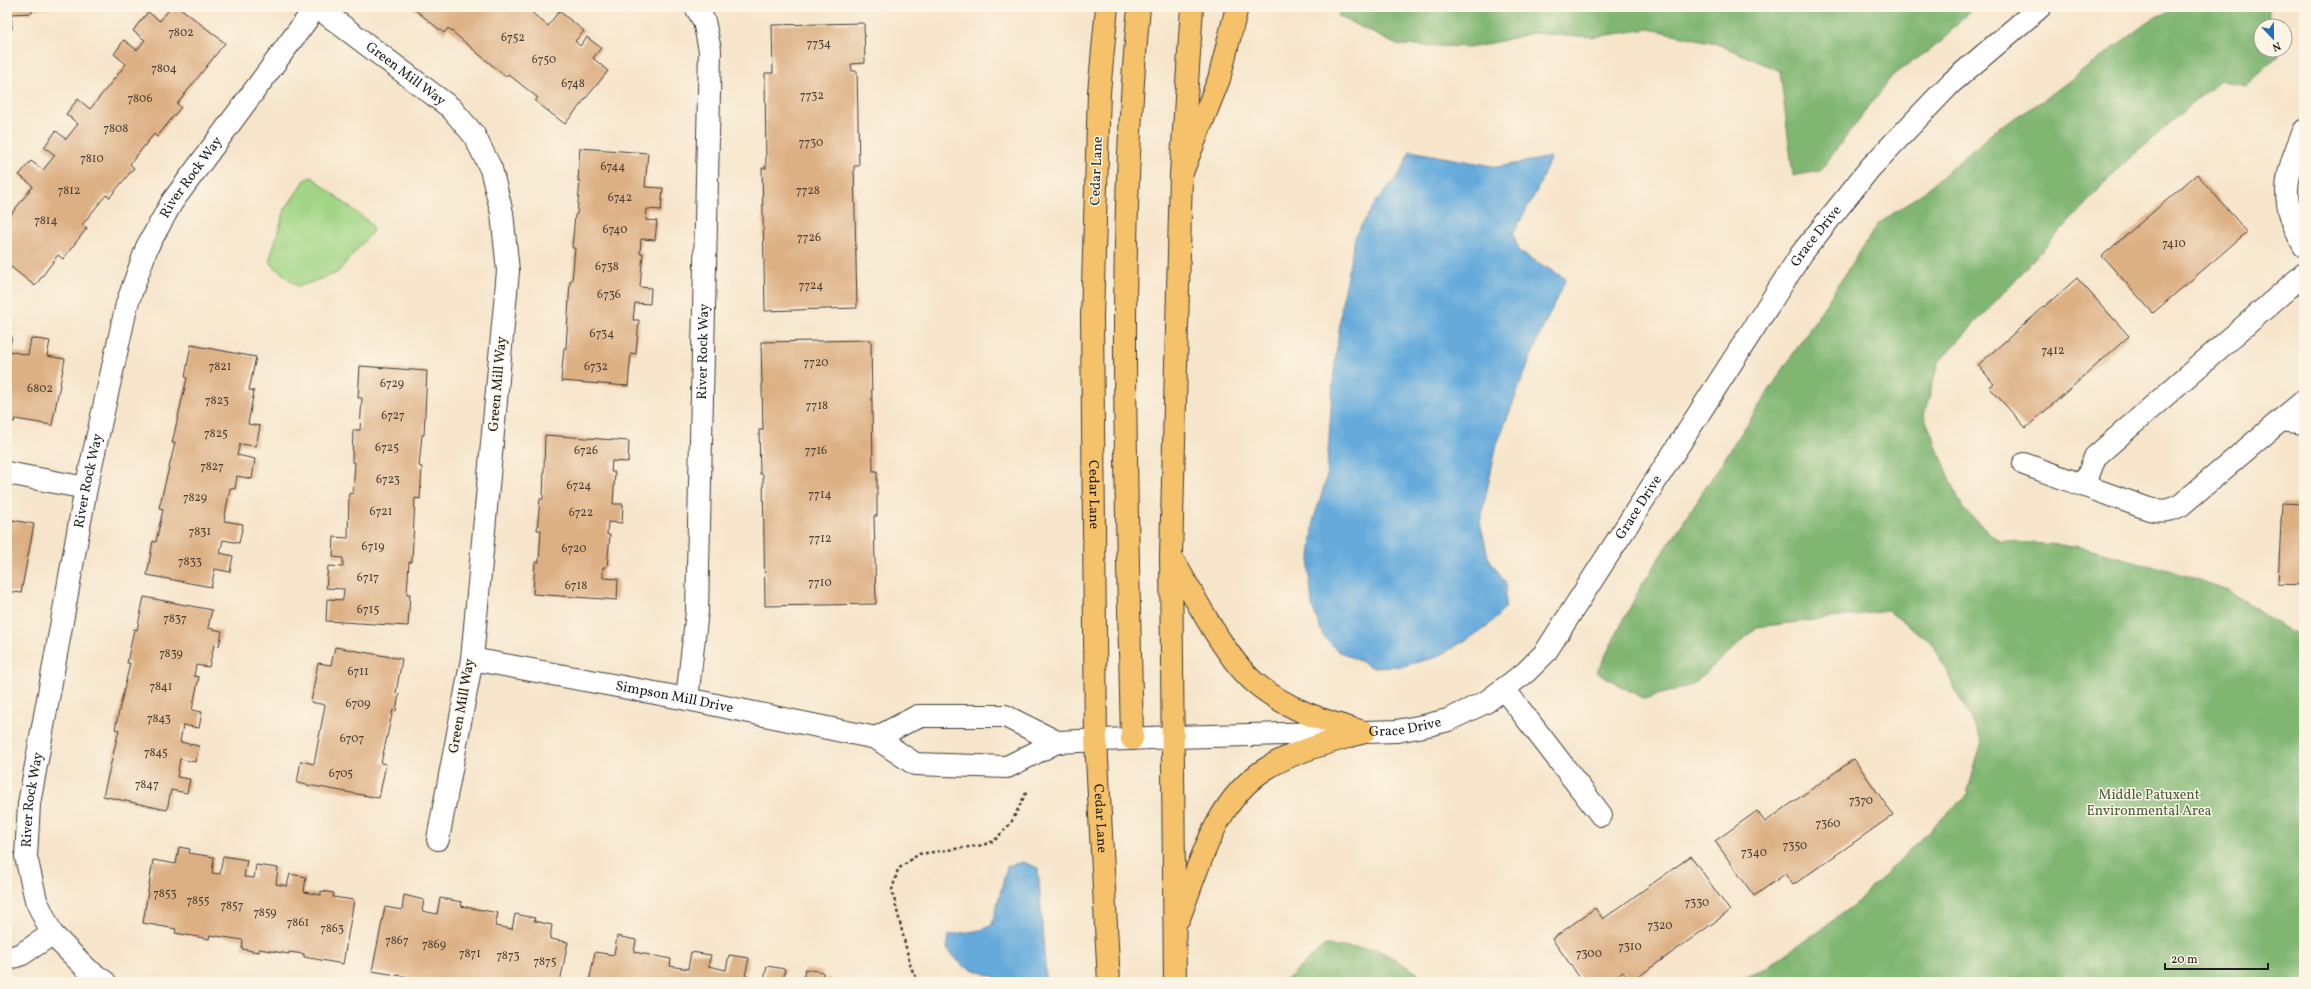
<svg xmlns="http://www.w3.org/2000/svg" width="2311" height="989" font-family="Vollkorn,serif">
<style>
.green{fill:#a1d585;stroke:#5e7850}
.forest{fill:#80b672;stroke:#4e6947}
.water{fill:#65aadb;stroke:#40637c}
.building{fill:#ddb084}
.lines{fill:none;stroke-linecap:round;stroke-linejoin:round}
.minor-casing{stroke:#3d3a36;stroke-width:24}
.major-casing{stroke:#3d3a36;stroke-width:24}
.highway-casing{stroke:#3d3a36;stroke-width:24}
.path{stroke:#3d3a36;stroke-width:2.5;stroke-dasharray:3 3;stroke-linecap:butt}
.minor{stroke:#fff;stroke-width:22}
.major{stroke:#f5c16b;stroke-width:22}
.highway{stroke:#f5c16b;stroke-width:22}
.labels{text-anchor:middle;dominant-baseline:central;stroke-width:3;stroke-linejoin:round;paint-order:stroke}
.number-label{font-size:12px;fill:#4c4136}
.street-label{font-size:14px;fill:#1c1c1c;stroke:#fcf5e5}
.park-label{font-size:14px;fill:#4b5d41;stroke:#fcf5e5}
</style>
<rect width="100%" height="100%" fill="#fcf5e5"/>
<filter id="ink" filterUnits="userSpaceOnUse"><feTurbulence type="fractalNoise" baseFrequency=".025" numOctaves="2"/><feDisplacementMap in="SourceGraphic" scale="8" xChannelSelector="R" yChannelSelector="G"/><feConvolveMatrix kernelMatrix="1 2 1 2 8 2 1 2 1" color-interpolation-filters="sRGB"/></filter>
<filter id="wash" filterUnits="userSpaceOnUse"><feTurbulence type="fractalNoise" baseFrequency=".012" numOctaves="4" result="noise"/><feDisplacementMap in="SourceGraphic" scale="16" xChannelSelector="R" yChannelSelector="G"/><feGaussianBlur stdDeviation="0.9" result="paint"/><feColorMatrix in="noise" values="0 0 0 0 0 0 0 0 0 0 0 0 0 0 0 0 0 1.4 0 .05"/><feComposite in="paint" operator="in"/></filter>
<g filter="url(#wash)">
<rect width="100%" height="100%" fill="#f6e5cb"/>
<path class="green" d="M 312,177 L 371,224 L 373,231 L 337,273 L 298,287 L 269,262 L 285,209 L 306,179 Z"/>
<g class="forest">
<path d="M 1342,7 L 1973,7 L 1941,42 L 1892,76 L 1820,171 L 1793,176 L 1780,71 L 1715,43 L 1650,29 L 1593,37 L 1533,33 L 1476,47 L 1397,45 L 1338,16 Z"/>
<path d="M 2192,7 L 2267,7 L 2271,26 L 2261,26 L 2261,50 L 2277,50 L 2279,55 L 2245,86 L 2219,80 L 2120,167 L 1938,363 L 1924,416 L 1963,509 L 1999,541 L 2076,546 L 2172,571 L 2228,590 L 2288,630 L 2304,636 L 2304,982 L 1733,982 L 1764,970 L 1853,906 L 1967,794 L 1982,741 L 1931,642 L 1888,611 L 1757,627 L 1692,685 L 1644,699 L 1597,672 L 1640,588 L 1878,224 L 1925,191 L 1999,127 L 2041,102 L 2156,16 Z"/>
<path d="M 1324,946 L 1378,949 L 1426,978 L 1428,982 L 1283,982 Z"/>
</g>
<g class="water">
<path d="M 1410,151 L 1498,167 L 1551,157 L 1537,190 L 1513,234 L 1520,252 L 1566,279 L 1540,334 L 1497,444 L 1480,522 L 1488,557 L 1506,584 L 1505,609 L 1486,628 L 1437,657 L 1403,666 L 1372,667 L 1338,651 L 1323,636 L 1312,606 L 1309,570 L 1314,518 L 1326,480 L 1333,382 L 1343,295 L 1356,234 L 1376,202 L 1401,172 Z"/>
<path d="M 1023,862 L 1038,868 L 1046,979 L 1044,982 L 1009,982 L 963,966 L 947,949 L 949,935 L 981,930 L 992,925 L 1007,866 Z"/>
</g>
<g id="blocks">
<g class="building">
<path d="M 7,7 L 53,7 L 53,8 L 32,9 L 32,13 L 11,14 L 12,29 L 7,30 Z"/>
<path d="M 171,7 L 179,7 L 225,43 L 177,104 L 181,107 L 157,137 L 154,134 L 130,164 L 134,168 L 110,197 L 106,195 L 82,225 L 87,228 L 63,259 L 58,255 L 35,286 L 7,264 L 7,215 L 9,217 L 33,186 L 19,175 L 31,161 L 43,170 L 55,155 L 44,147 L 56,131 L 66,139 L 78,124 L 66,114 L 78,99 L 90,109 L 126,64 L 114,54 L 124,40 L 137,50 L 145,40 L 133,31 L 138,24 L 148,12 L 160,21 Z"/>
<path d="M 417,7 L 525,7 L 548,26 L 559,11 L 584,31 L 575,41 L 580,46 L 587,37 L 601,48 L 593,58 L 608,71 L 565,124 L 535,101 L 538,98 L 508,74 L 506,77 L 448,28 L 444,33 L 414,9 Z"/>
<path d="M 864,23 L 865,63 L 851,64 L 852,71 L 857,71 L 859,166 L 854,166 L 857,308 L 765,311 L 762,168 L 766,168 L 765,73 L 773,73 L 772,25 Z"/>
<path d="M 580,148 L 648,153 L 645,187 L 663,188 L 661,210 L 647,209 L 646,220 L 657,221 L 655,240 L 641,239 L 640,253 L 643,253 L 640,287 L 651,288 L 650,304 L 635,303 L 633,320 L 639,320 L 636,354 L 631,353 L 628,386 L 561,381 L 564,348 L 566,348 L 570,281 L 572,281 L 575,248 L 572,248 L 575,215 L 577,214 L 580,181 L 578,181 Z"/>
<path d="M 2197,174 L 2247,232 L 2153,313 L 2102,256 Z"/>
<path d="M 2077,278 L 2129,336 L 2026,428 L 1989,387 L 1994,384 L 1978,365 Z"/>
<path d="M 7,335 L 12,336 L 9,351 L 28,355 L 31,338 L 50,341 L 47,356 L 65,359 L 52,425 L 15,419 L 14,422 L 7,421 Z"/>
<path d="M 871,340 L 873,471 L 877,471 L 877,516 L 874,516 L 876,604 L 765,606 L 763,474 L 760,474 L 759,430 L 763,430 L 761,342 Z"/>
<path d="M 191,345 L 256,357 L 249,390 L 254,391 L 248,424 L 260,426 L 256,446 L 240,444 L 237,455 L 255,459 L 252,479 L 237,476 L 235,489 L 230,488 L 224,521 L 243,524 L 239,543 L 223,540 L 220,553 L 233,556 L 230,572 L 215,569 L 211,587 L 147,575 L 153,541 L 156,542 L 163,509 L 159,508 L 175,443 L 172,443 L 187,378 L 185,377 Z"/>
<path d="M 360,366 L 427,371 L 424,435 L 422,435 L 419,466 L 422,467 L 420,499 L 415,498 L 412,562 L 409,562 L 407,594 L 410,594 L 408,626 L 326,621 L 327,599 L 343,600 L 344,589 L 326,588 L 328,566 L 343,567 L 343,558 L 333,557 L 334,537 L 348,538 L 349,493 L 353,494 L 355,462 L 352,462 L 353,430 L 360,430 L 362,398 L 358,398 Z"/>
<path d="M 545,435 L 629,441 L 628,462 L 612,461 L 611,472 L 615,472 L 613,504 L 623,504 L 622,523 L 608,522 L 607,535 L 610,535 L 607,567 L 603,567 L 603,578 L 618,579 L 617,600 L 533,594 L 535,562 L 539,562 L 541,530 L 537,530 L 540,499 L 543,499 Z"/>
<path d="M 2282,503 L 2304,504 L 2304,585 L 2278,584 Z"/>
<path d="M 7,519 L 34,524 L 21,593 L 7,591 Z"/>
<path d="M 144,597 L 212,610 L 208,628 L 222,631 L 219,646 L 214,645 L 209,667 L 196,665 L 194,676 L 199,677 L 192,710 L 202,712 L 199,728 L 183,725 L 180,742 L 199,746 L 195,762 L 180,759 L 177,777 L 190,779 L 187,793 L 171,790 L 167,810 L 103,796 L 119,730 L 115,729 L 130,663 L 127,663 L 134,629 L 137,630 Z"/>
<path d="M 335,647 L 402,659 L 396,693 L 399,694 L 396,711 L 393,710 L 381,763 L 386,764 L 379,798 L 297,783 L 301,761 L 314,764 L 323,716 L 325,705 L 311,702 L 318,663 L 331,665 Z"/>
<path d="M 1854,759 L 1893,815 L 1793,885 L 1785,874 L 1754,896 L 1715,841 L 1757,811 L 1765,822 Z"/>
<path d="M 179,847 L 190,849 L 189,853 L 214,857 L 212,873 L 220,874 L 223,856 L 247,860 L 244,877 L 254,878 L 256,865 L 278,868 L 276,884 L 287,886 L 290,874 L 306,877 L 304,892 L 321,895 L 321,891 L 334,893 L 333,897 L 354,900 L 343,964 L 304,957 L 304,954 L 289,952 L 289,954 L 259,949 L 259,952 L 242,949 L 243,940 L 210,935 L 209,939 L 175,933 L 176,929 L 143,923 L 153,860 L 176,864 Z"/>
<path d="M 1691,856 L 1730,911 L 1631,982 L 1623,972 L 1609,982 L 1583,982 L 1552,939 L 1595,908 L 1603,919 Z"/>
<path d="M 404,895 L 424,900 L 422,911 L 437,914 L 440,898 L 462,902 L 461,906 L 498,913 L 495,926 L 512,929 L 515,914 L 535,918 L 534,921 L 552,925 L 550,939 L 568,942 L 560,982 L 439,982 L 372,971 L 385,907 L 402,910 Z"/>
<path d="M 617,936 L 636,940 L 634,952 L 671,959 L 670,966 L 688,969 L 691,952 L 711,955 L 708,966 L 726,970 L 729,955 L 749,958 L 745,976 L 764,980 L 767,966 L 785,969 L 783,982 L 589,982 L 595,952 L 614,955 Z"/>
<path d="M 805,969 L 823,972 L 822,977 L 842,982 L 803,982 Z"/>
</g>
</g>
</g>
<g filter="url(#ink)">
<use href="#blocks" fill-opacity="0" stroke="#3d3a36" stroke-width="1"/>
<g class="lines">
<g class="minor-casing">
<g id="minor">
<path id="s1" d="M 317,7 L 451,108 L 474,135 L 491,169 L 502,213 L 508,271 L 472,659 L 438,839"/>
<path d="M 2304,131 C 2284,177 2279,201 2304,246"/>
<path d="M 2281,420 L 2304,401"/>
<path d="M 2024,464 L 2149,509 C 2162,512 2170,511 2181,505 L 2281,420 L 2304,423"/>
<path d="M 7,473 L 86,488"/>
<path d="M 2085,484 L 2095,457 L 2304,274"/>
<path id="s2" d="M 472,659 L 687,699 L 876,738 L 915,764 L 1007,767 L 1057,742 L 1173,737 L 1364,732 L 1397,731 L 1428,725 L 1448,720 L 1486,702 L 1526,672 L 1545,653 L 1802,253 L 1870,168 L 1951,83 L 2040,7"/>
<path d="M 1504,689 L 1601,815"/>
<path id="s3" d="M 687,699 L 697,611 L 710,50 L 704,21 L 696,7"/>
<path d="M 876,738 L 918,716 L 1005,716 L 1057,742"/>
<path d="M 7,959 L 22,954 L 52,934"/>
<path id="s4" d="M 105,982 L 88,970 L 52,934 L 36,900 L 26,857 L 29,804 L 86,488 L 127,304 L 147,247 L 172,202 L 316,7"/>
</g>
</g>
<g class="major-casing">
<g id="major">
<path id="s5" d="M 1107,7 L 1099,92 L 1092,317 L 1096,740 L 1109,982"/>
<path d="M 1171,557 C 1193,593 1223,655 1254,682 C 1286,709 1325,722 1364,732"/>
<path d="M 1132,739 C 1127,495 1116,250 1139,7"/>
<path d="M 1179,918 C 1200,864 1215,800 1267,768 C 1296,750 1332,742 1364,732"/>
<path d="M 1175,982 L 1171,556 L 1181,175 L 1192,7"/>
</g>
</g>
<g class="highway-casing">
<path id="highway" d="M 1181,175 L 1219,79 L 1237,7"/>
</g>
<path class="path" d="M 919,982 L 911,968 L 892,890 L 898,869 L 919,854 L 983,845 L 994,841 L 1011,823 L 1027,791"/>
<use href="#minor" class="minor"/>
<use href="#major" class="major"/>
<use href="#highway" class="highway"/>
</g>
</g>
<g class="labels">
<g class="number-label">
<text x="181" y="33">7802</text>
<text x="513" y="38">6752</text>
<text x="819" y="44">7734</text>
<text x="544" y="60">6750</text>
<text x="164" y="69">7804</text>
<text x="573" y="84">6748</text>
<text x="812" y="96">7732</text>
<text x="140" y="99">7806</text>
<text x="116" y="129">7808</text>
<text x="811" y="143">7730</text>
<text x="92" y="159">7810</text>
<text x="613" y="167">6744</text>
<text x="69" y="191">7812</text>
<text x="808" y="191">7728</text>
<text x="620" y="198">6742</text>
<text x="46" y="221">7814</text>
<text x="615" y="230">6740</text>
<text x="809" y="238">7726</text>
<text x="2174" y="244">7410</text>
<text x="607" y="267">6738</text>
<text x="811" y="286">7724</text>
<text x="609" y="295">6736</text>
<text x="602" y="334">6734</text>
<text x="2053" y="351">7412</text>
<text x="816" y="363">7720</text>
<text x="220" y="367">7821</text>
<text x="596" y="367">6732</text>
<text x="392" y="384">6729</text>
<text x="40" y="389">6802</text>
<text x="217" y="401">7823</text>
<text x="817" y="406">7718</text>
<text x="393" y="416">6727</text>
<text x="216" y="434">7825</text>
<text x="387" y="448">6725</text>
<text x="586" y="451">6726</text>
<text x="816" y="451">7716</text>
<text x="212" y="467">7827</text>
<text x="388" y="480">6723</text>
<text x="579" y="486">6724</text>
<text x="820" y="495">7714</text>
<text x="195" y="498">7829</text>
<text x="381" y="512">6721</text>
<text x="581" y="513">6722</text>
<text x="200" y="532">7831</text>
<text x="820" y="539">7712</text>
<text x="373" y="547">6719</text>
<text x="574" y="549">6720</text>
<text x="190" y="562">7833</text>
<text x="368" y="578">6717</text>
<text x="820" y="583">7710</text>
<text x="576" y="586">6718</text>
<text x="368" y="610">6715</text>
<text x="175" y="619">7837</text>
<text x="171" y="654">7839</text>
<text x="358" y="672">6711</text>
<text x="161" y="687">7841</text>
<text x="358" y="704">6709</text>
<text x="159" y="719">7843</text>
<text x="352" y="739">6707</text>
<text x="156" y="753">7845</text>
<text x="341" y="774">6705</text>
<text x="147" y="785">7847</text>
<text x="1861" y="801">7370</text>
<text x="1828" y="824">7360</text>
<text x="1795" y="846">7350</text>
<text x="1754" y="853">7340</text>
<text x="165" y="894">7853</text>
<text x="198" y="901">7855</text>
<text x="1697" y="903">7330</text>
<text x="232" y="906">7857</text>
<text x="265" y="913">7859</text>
<text x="298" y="923">7861</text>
<text x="1660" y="926">7320</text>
<text x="332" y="929">7863</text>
<text x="397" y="941">7867</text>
<text x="434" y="945">7869</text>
<text x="1630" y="947">7310</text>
<text x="470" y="954">7871</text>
<text x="1589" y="954">7300</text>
<text x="508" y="956">7873</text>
<text x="545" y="962">7875</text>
</g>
<g class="street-label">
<text stroke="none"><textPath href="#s1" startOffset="111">Green Mill Way</textPath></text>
<text transform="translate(1097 171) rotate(-88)">Cedar Lane</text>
<text stroke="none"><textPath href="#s4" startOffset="859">River Rock Way</textPath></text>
<text stroke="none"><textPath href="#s2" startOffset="1615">Grace Drive</textPath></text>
<text stroke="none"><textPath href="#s3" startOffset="348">River Rock Way</textPath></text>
<text transform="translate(498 384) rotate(-85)">Green Mill Way</text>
<text stroke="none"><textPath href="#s4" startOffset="535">River Rock Way</textPath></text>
<text stroke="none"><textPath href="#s5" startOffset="488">Cedar Lane</textPath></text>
<text stroke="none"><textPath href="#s2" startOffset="1291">Grace Drive</textPath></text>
<text stroke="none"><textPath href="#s2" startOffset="206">Simpson Mill Drive</textPath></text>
<text transform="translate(462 706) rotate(-80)">Green Mill Way</text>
<text stroke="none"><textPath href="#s2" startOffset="955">Grace Drive</textPath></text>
<text stroke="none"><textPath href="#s4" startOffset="211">River Rock Way</textPath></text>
<text stroke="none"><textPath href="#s5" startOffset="812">Cedar Lane</textPath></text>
</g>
<g class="park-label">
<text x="2149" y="795">Middle Patuxent<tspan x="2149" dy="16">Environmental Area</tspan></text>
</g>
</g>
<rect width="2311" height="989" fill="none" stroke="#fcf5e5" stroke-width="24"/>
<g transform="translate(2273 38) rotate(158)"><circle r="19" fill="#fcf5e5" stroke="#a29e95"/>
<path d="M0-3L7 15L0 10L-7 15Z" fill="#1f6fb2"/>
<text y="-6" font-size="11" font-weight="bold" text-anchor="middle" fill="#1c1c1c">N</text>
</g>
<path d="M2165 963v6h103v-6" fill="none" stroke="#1c1c1c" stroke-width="2"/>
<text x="2171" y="963" font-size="12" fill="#1c1c1c" stroke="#fcf5e5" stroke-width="3" paint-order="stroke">20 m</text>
</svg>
